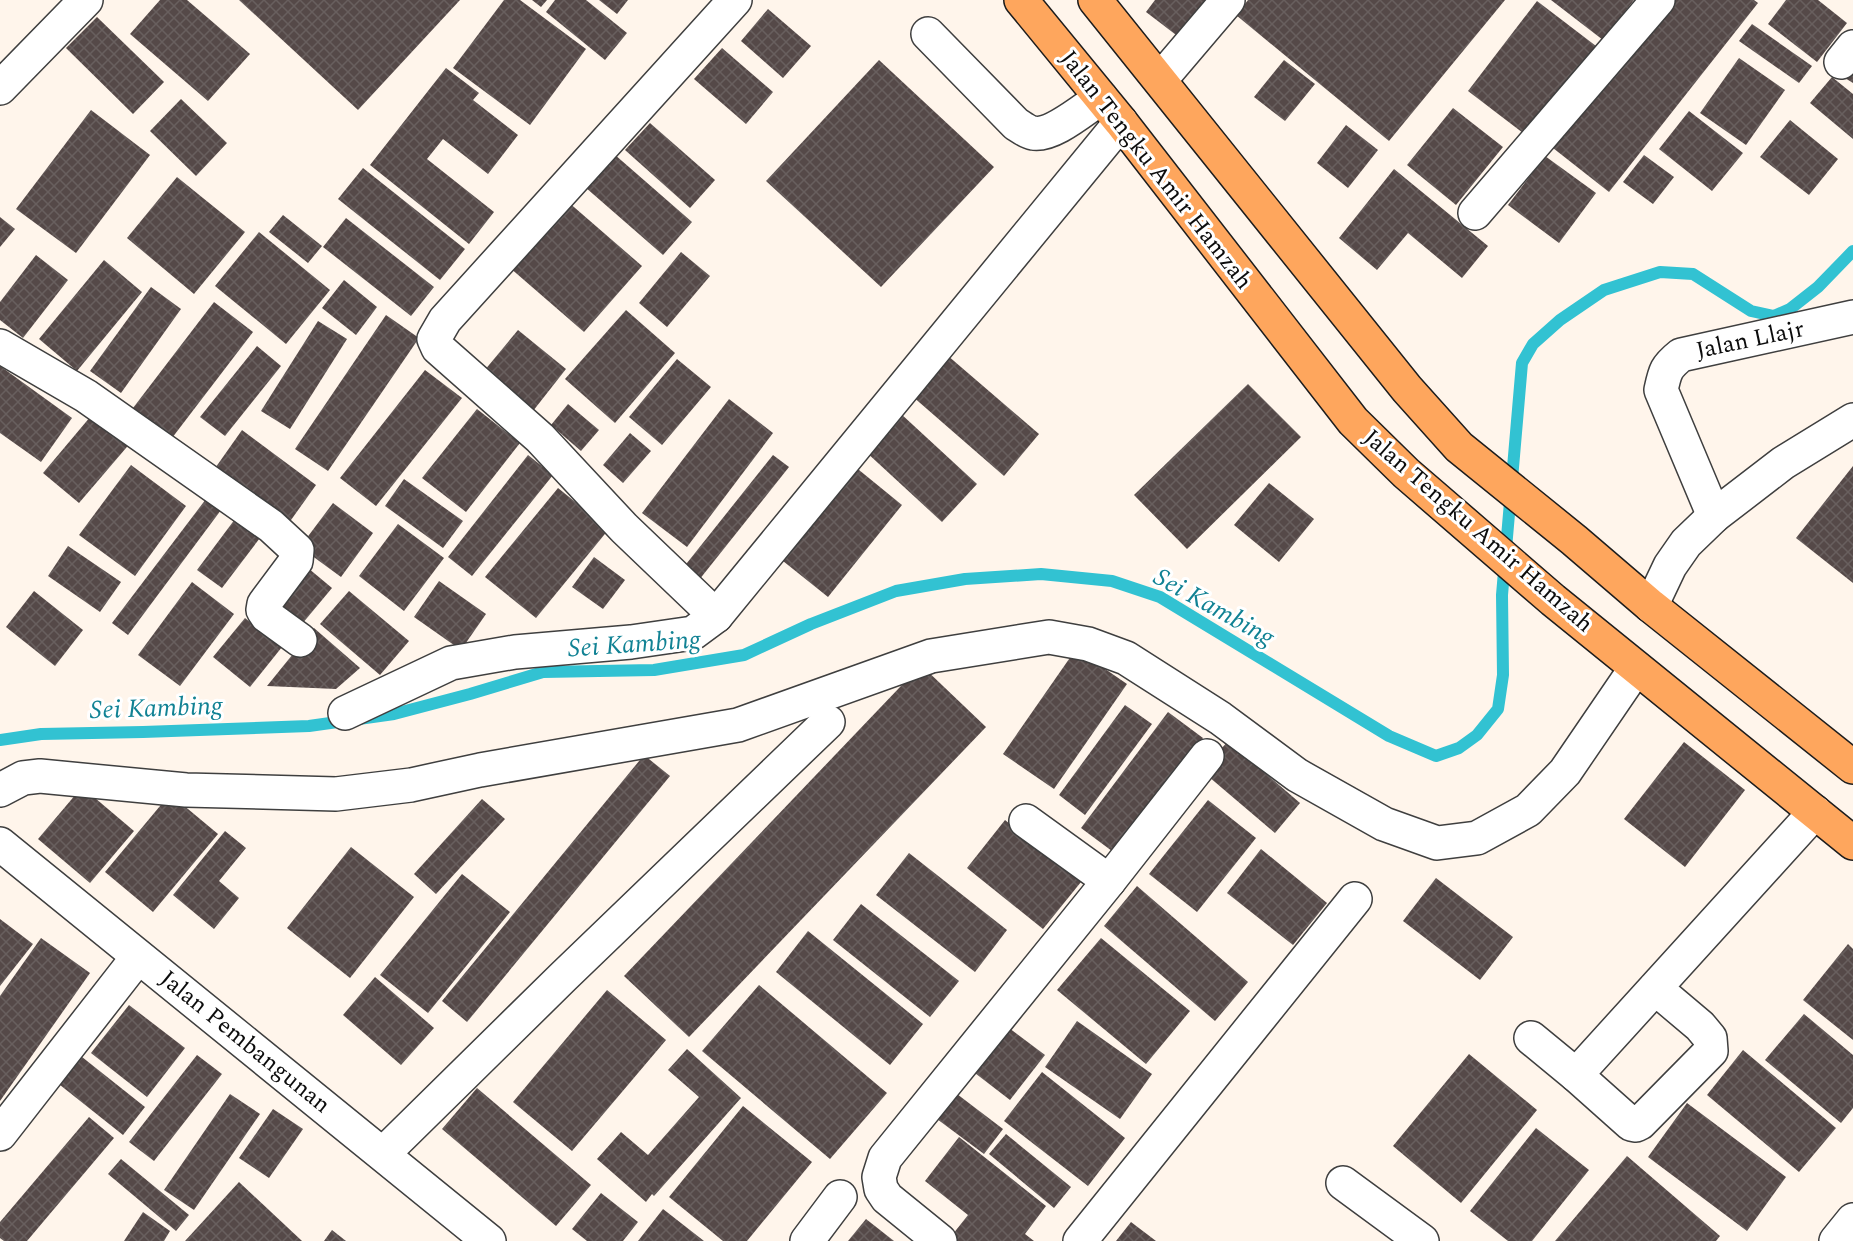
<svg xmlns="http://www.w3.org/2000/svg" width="1853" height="1241" font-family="Spectral,serif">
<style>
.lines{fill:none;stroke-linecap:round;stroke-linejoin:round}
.stream{stroke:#32c2d2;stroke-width:12}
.building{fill:url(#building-cross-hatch)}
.minor-casing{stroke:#3f3f3f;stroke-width:36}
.major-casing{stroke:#1d1d1d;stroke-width:36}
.minor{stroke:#fff;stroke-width:33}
.major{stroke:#fea65d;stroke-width:33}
.labels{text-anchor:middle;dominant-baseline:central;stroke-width:6;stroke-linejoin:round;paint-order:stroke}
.street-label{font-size:24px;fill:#0c0c0c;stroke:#fff}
.water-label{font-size:26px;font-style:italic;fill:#118294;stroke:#fff}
</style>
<defs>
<pattern id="building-cross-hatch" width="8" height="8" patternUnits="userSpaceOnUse" patternTransform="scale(1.5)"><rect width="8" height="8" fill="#554948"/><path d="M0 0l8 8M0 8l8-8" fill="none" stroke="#685f5e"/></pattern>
</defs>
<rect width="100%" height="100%" fill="#fff5eb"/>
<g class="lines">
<path class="stream" d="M 0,740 L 41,734 L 143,732 L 309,726 L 394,714 L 470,694 L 543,672 L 654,670 L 744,655 L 811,624 L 896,591 L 965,579 L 1041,574 L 1112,581 L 1160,597 L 1389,736 L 1436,756 L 1459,748 L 1477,735 L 1498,709 L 1503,675 L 1502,595 L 1522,363 L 1533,344 L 1560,320 L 1604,290 L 1660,272 L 1693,274 L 1751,311 L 1774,316 L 1790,309 L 1818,287 L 1853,251"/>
</g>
<g class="building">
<path d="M 160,0 L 187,0 L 250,54 L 208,101 L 130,34 Z"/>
<path d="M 239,0 L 460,0 L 358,110 Z"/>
<path d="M 504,0 L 520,0 L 586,49 L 530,125 L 453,68 Z"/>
<path d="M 532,0 L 547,0 L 541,7 Z"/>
<path d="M 555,0 L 586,0 L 627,33 L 605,60 L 546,12 Z"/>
<path d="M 599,0 L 628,0 L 617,14 Z"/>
<path d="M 1155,0 L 1208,0 L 1184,41 L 1146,12 Z"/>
<path d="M 1248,0 L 1505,0 L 1389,141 L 1236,15 Z"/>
<path d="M 1551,0 L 1634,0 L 1603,40 Z"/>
<path d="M 1669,0 L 1754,0 L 1758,3 L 1609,192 L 1553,148 Z"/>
<path d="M 1786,0 L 1818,0 L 1847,23 L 1817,62 L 1768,24 Z"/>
<path d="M 1537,1 L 1596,46 L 1527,136 L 1468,91 Z"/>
<path d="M 768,9 L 811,46 L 783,78 L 741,41 Z"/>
<path d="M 97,17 L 164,82 L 133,114 L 66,48 Z"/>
<path d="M 1752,24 L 1812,66 L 1799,83 L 1739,41 Z"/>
<path d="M 722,48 L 773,92 L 746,124 L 694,79 Z"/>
<path d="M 1739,58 L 1785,90 L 1746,145 L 1700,113 Z"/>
<path d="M 879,60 L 994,167 L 881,287 L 766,181 Z"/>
<path d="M 1284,60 L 1315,84 L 1285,121 L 1254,97 Z"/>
<path d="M 1853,66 L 1853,83 L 1845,78 Z"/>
<path d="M 446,68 L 479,93 L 473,100 L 518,135 L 488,174 L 443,139 L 427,159 L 494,212 L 469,244 L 370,165 Z"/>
<path d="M 1832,77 L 1853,94 L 1853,139 L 1810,103 Z"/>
<path d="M 181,99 L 227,143 L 196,176 L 150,131 Z"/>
<path d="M 1453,108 L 1503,147 L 1456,205 L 1407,165 Z"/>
<path d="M 91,110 L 150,155 L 76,253 L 16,209 Z"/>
<path d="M 1689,111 L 1743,153 L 1712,191 L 1659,149 Z"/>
<path d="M 1790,120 L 1838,159 L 1809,195 L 1760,157 Z"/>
<path d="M 650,123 L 715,180 L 690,208 L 625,150 Z"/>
<path d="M 1346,125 L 1378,150 L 1348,188 L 1317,163 Z"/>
<path d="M 614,154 L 692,222 L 663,255 L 585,187 Z"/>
<path d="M 1644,155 L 1674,177 L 1653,204 L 1623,182 Z"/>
<path d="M 1545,156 L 1596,193 L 1559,243 L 1508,205 Z"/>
<path d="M 363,168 L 465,249 L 440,280 L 338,199 Z"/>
<path d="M 1394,169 L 1488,246 L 1462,278 L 1408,233 L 1377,270 L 1339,238 Z"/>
<path d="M 177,177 L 245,232 L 194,294 L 127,238 Z"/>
<path d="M 567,201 L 642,266 L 584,332 L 509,267 Z"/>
<path d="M 283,215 L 322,246 L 308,263 L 269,232 Z"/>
<path d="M 0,217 L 15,229 L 0,247 Z"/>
<path d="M 346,218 L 434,287 L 411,316 L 323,247 Z"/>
<path d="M 259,232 L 330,290 L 286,344 L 215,286 Z"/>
<path d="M 681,252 L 710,276 L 667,327 L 639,303 Z"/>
<path d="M 36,255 L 68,280 L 23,338 L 0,320 L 0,302 Z"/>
<path d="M 104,260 L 142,292 L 77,371 L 39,339 Z"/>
<path d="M 344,280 L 377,307 L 356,335 L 322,308 Z"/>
<path d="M 151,287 L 181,309 L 121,393 L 90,371 Z"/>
<path d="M 214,302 L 253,332 L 172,438 L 133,408 Z"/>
<path d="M 626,310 L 675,353 L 615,423 L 565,379 Z"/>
<path d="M 386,315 L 419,338 L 328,471 L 295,449 Z"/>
<path d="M 318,321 L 347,339 L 290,429 L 261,411 Z"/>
<path d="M 518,330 L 566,369 L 533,411 L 484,371 Z"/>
<path d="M 257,346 L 281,366 L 225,436 L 200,417 Z"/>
<path d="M 940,349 L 1039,434 L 1004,476 L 904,389 Z"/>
<path d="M 677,359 L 711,387 L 662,445 L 629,417 Z"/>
<path d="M 0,366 L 72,418 L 41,462 L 0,433 Z"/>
<path d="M 425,370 L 462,398 L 376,506 L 340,478 Z"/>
<path d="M 1248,384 L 1301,437 L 1187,549 L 1134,495 Z"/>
<path d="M 729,399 L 773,433 L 687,547 L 642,513 Z"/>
<path d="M 568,404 L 599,430 L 581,451 L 551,425 Z"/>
<path d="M 477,409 L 520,443 L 466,512 L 422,478 Z"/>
<path d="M 96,410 L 132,441 L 79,503 L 43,473 Z"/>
<path d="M 900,413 L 977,484 L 942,522 L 865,451 Z"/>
<path d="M 242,430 L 316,485 L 286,527 L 211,474 Z"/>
<path d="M 630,433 L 651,451 L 623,483 L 603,465 Z"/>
<path d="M 528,455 L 553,475 L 472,576 L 448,557 Z"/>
<path d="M 773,455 L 789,467 L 699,580 L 683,568 Z"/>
<path d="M 848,461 L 902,505 L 828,597 L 773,553 Z"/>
<path d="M 131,465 L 186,506 L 135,576 L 79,535 Z"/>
<path d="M 1853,466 L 1853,583 L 1796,538 Z"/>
<path d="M 404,479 L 463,521 L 443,548 L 385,506 Z"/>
<path d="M 1269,483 L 1314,519 L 1279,562 L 1234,525 Z"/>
<path d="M 558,488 L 609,529 L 536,618 L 485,577 Z"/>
<path d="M 209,495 L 224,506 L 128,635 L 112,623 Z"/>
<path d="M 333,503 L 373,533 L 341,577 L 300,547 Z"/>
<path d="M 238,515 L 263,534 L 222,588 L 197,570 Z"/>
<path d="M 398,524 L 444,558 L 404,611 L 359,576 Z"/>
<path d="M 68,546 L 121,582 L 100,612 L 48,576 Z"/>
<path d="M 594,557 L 625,580 L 603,609 L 572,587 Z"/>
<path d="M 302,563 L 332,588 L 297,630 L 267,605 Z"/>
<path d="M 439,581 L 486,614 L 461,650 L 414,617 Z"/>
<path d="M 192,582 L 234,614 L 180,686 L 138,655 Z"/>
<path d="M 34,591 L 83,630 L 55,666 L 6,627 Z"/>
<path d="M 349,591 L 409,641 L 380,675 L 320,624 Z"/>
<path d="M 245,618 L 282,647 L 250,687 L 213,657 Z"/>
<path d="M 314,628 L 360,668 L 336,689 L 267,686 Z"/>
<path d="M 1076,649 L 1127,684 L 1054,789 L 1003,754 Z"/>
<path d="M 921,665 L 986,727 L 689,1037 L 624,976 Z"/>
<path d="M 1125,705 L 1152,724 L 1085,815 L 1059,795 Z"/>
<path d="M 1168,712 L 1203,738 L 1116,854 L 1081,828 Z"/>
<path d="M 1228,741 L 1300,803 L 1275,833 L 1202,771 Z"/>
<path d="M 1684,742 L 1745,790 L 1685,867 L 1624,819 Z"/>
<path d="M 644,755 L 670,776 L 467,1022 L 442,1001 Z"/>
<path d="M 82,787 L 134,831 L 90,883 L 38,839 Z"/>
<path d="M 170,794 L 218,834 L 153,912 L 105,872 Z"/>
<path d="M 482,799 L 505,819 L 436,894 L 414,874 Z"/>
<path d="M 1208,800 L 1256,838 L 1197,912 L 1149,874 Z"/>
<path d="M 1005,820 L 1081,882 L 1043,929 L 967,868 Z"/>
<path d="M 225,831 L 246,848 L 219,881 L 239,898 L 214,929 L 173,895 Z"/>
<path d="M 351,847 L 414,897 L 350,978 L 287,928 Z"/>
<path d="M 1261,849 L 1327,903 L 1293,945 L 1227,893 Z"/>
<path d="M 909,853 L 1007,930 L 975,972 L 876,895 Z"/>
<path d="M 462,874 L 510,912 L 428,1013 L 380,975 Z"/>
<path d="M 1436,878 L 1513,937 L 1480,980 L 1403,921 Z"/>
<path d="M 1137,886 L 1248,982 L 1215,1021 L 1104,926 Z"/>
<path d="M 861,904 L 959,981 L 930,1017 L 833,940 Z"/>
<path d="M 0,919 L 33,944 L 0,986 Z"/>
<path d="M 808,931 L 923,1024 L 890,1065 L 776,972 Z"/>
<path d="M 41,938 L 90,973 L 0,1101 L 0,996 Z"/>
<path d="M 1101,938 L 1190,1011 L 1146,1064 L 1057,990 Z"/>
<path d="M 1848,944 L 1853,949 L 1853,1040 L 1803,1000 Z"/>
<path d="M 375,977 L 434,1028 L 401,1065 L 343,1015 Z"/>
<path d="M 759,985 L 887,1093 L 830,1159 L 702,1051 Z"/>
<path d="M 607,990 L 666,1040 L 572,1151 L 513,1102 Z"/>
<path d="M 129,1005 L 185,1048 L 147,1097 L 91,1053 Z"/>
<path d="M 1804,1014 L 1853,1055 L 1853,1108 L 1841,1123 L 1765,1060 Z"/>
<path d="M 1077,1021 L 1152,1074 L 1120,1119 L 1045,1067 Z"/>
<path d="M 1005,1025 L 1045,1055 L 1010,1100 L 971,1070 Z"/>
<path d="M 687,1049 L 741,1098 L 654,1196 L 652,1194 L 646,1202 L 597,1159 L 621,1132 L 648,1155 L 699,1097 L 668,1070 Z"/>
<path d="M 1743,1050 L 1836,1128 L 1799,1172 L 1707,1095 Z"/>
<path d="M 77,1053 L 145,1107 L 123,1135 L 55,1081 Z"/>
<path d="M 1469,1054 L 1537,1110 L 1461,1203 L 1393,1146 Z"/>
<path d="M 197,1055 L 222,1074 L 154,1161 L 129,1142 Z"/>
<path d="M 1042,1072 L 1125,1138 L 1088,1186 L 1004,1121 Z"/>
<path d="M 477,1088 L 591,1185 L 556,1226 L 442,1129 Z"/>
<path d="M 230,1094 L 260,1114 L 194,1210 L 164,1190 Z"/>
<path d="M 957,1094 L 1003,1129 L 984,1154 L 937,1119 Z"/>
<path d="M 1687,1103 L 1786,1177 L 1747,1231 L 1648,1157 Z"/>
<path d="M 743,1106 L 812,1162 L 747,1241 L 723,1241 L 669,1197 Z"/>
<path d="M 273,1109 L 303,1129 L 269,1178 L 239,1158 Z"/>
<path d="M 89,1117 L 114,1138 L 27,1241 L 4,1241 L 0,1238 L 0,1222 Z"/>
<path d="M 1536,1128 L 1589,1170 L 1532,1241 L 1508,1241 L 1470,1211 Z"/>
<path d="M 1006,1134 L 1071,1187 L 1054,1208 L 989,1154 Z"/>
<path d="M 959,1137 L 1046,1206 L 1025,1234 L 1034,1241 L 952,1241 L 949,1239 L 968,1215 L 925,1181 Z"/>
<path d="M 1627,1156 L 1720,1236 L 1716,1241 L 1555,1241 Z"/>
<path d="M 121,1159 L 189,1215 L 176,1231 L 108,1174 Z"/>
<path d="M 239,1182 L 302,1241 L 185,1241 Z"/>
<path d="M 601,1193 L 638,1222 L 623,1241 L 587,1241 L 572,1229 Z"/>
<path d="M 663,1209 L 704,1241 L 638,1241 Z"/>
<path d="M 143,1212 L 170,1231 L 164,1241 L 124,1241 Z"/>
<path d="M 866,1219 L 894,1241 L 848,1241 Z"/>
<path d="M 1131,1222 L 1156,1241 L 1116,1241 Z"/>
<path d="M 332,1230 L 346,1241 L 324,1241 Z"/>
</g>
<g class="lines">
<g class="minor-casing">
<g id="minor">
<path d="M 928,34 L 1016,124 C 1021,127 1027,132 1033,133 C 1052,137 1085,108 1101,98"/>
<path d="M 1841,62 L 1853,47"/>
<path d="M 1160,80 L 1228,0"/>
<path d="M 0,88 L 86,0"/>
<path d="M 1475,213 L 1658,0"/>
<path d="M 0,346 L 86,396 L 271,526 L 297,550 L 296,561 L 264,604 L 263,610 L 267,616 L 300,640"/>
<path d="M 1714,516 L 1661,390 C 1665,371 1666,367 1681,355 L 1853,317"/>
<path d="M 1651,606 L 1670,566 L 1686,543 L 1714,516 L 1783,463 L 1853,420"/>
<path d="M 716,616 L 1121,122"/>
<path d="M 345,713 L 451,663 L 515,652 L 631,642 L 693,633 L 716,616 L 624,528 L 540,438 L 438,348 L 434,339 L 445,320 L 735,0"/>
<path d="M 0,790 L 23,778 L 40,776 L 186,790 L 336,794 L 411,785 L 480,770 L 738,725 L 931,656 L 1049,637 L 1088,644 L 1126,658 L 1220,718 L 1297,775 L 1384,824 L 1437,843 L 1477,838 L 1528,810 L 1565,772 L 1636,668"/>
<path d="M 1026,821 L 1109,881"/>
<path d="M 0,844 L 489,1241"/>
<path d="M 1655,988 L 1700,1026 L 1710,1038 L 1711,1051 L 1640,1123 L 1636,1125 L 1631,1124 L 1576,1075 L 1815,812"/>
<path d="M 1531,1038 L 1576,1075"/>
<path d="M 0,1134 L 138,957"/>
<path d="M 383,1154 L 563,977 L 828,722"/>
<path d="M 1343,1183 L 1422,1241"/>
<path d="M 807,1241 L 840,1197"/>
<path d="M 940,1241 L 887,1198 L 881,1189 L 879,1177 L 885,1158 L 1109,881 L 1207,756"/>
<path d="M 1080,1241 L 1355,899"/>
<path d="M 1836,1241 L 1853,1220"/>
</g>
</g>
<g class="major-casing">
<g id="major">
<path d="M 1021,0 L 1121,122 L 1353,421 L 1406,473 L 1553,600 L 1853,843"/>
<path d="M 1095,0 L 1407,389 L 1459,447 L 1574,540 L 1651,606 L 1853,767"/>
</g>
</g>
<use href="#minor" class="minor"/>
<use href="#major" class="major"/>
</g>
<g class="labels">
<g class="street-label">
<text transform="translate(1156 170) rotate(52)">Jalan Tengku Amir Hamzah</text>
<text transform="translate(1750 340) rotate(-12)">Jalan Llajr</text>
<text transform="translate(1478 531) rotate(41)">Jalan Tengku Amir Hamzah</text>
<text transform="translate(245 1042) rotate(39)">Jalan Pembangunan</text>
</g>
<g class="water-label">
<text transform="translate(1214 607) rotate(29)">Sei Kambing</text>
<text transform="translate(634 644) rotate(-4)">Sei Kambing</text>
<text transform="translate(156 708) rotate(-2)">Sei Kambing</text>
</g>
</g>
</svg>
